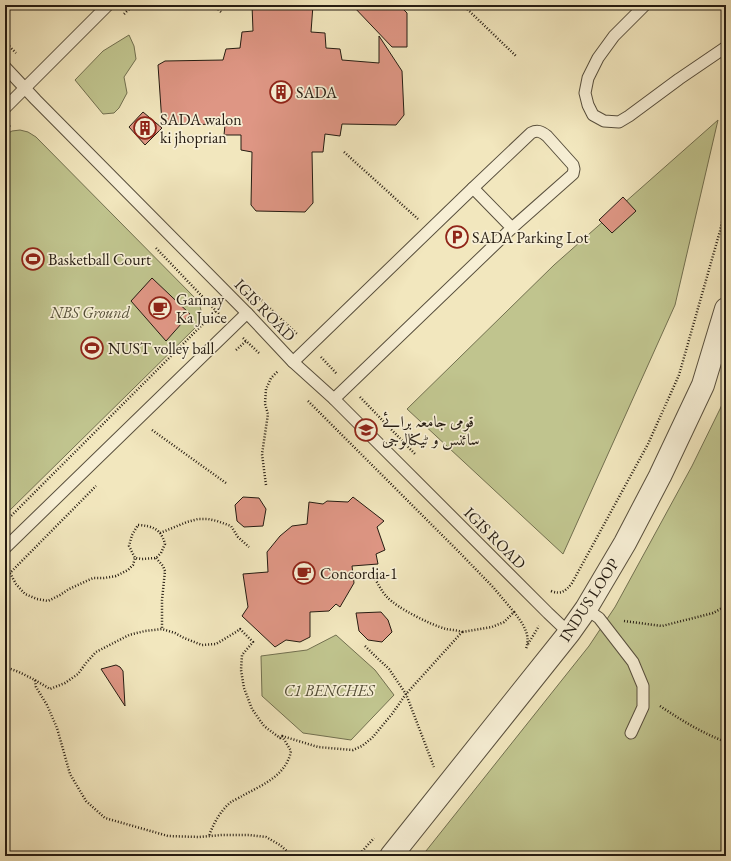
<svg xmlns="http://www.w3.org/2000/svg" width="731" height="861" font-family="'EB Garamond',Amiri,serif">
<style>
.green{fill:#c0c48e;stroke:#727050}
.building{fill:#de9684;stroke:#251c12}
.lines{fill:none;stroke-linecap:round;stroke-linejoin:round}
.service-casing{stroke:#584f3d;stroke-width:13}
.minor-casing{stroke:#584f3d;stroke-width:24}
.path{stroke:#251c12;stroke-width:2.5;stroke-dasharray:1 2;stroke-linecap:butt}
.service{stroke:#f7efd5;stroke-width:11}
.minor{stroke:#f7efd5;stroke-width:22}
.labels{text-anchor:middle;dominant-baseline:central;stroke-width:3.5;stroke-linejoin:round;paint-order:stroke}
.poi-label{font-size:16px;fill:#251c12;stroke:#f7efd5;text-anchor:start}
.street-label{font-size:16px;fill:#251c12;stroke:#f7efd5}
.park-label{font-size:16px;font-style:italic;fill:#544e37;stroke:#f7efd5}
</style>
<rect width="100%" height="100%" fill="#f2e7be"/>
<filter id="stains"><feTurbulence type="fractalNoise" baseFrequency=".005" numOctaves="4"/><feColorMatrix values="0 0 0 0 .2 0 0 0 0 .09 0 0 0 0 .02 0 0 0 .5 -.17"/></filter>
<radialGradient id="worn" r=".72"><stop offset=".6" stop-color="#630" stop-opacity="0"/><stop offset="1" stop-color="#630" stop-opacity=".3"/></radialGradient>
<g class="green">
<path d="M 129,35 L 134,46 L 136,59 L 124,77 L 127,93 L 119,108 L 114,113 L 103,114 L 75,80 L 103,51 Z"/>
<path d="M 718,120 L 675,305 L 563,554 L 407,409 L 554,265 Z"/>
<path d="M 20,130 L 28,132 L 36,137 L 198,301 C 202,310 203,317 197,326 L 5,515 L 5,135 L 12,131 Z"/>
<path d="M 726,392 L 726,856 L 422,856 L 589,646 L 615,607 L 692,466 L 721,407 Z"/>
<path d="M 336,635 L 375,670 L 394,695 L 351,740 L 303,733 L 262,696 L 261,656 L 307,650 Z"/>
</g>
<g class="building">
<path d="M 252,5 L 313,5 L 311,32 L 325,33 L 326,48 L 340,49 L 342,60 L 379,63 L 379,36 L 402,71 L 404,115 L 396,125 L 342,124 L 340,136 L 325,134 L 323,152 L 312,152 L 313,203 L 305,212 L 256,211 L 251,205 L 252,152 L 241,150 L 241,135 L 224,135 L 225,125 L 162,123 L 158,65 L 165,61 L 223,60 L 226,49 L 240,48 L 242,32 L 253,31 Z"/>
<path d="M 352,5 L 399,5 L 407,13 L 407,47 L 392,47 Z"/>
<path d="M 143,112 L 162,128 L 145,145 L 129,127 Z"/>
<path d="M 623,197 L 636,211 L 612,233 L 599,220 Z"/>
<path d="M 152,278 L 190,314 L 166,341 L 131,301 Z"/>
<path d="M 243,497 L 259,498 L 266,509 L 263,526 L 244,527 L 237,521 L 235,505 Z"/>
<path d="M 353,497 L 384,521 L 377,527 L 385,550 L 376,554 L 378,564 L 352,566 L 354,583 L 340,607 L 336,604 L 329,611 L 310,612 L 310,637 L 300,642 L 286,640 L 275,647 L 242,616 L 248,607 L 243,574 L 268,572 L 267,552 L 280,536 L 292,526 L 307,524 L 309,502 L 323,504 L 327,501 L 348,502 Z"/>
<path d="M 381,612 L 388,620 L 392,632 L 382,642 L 368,640 L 359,631 L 356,613 Z"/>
<path d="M 116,665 L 120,667 L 123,671 L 125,706 L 101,669 Z"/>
</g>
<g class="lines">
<g class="service-casing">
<g id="service">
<path d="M 645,5 L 614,36 L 598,58 L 588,78 L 585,93 L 588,105 L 593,115 L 604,121 L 619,122 L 629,116 L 679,79 L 726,47"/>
<path d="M 5,67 L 36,100 L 247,313 L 293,362 L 334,399 L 548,613 L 569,633"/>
<path d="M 5,108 L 108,5"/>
<path d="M 473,188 L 531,133 C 537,130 541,131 547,136 L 573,165 L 574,169 L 573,174 L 512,228"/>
<path d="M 293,362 L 473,188 L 512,228 L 334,399"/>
<path d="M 5,548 L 247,313"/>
<path d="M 586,609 L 599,618 L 633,662 L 643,686 L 643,707 L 631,733"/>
</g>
</g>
<g class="minor-casing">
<path id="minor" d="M 391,856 L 569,633 L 586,609 L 625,543 L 660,476 L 703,385 L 726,309"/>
</g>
<g class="path">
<path d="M 214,5 L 221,12"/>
<path d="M 463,5 L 517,57"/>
<path d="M 124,14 L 133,5"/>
<path d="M 5,42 L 16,53"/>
<path d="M 5,130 L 11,124"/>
<path d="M 344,152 L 418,219"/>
<path d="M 156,248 L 220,315"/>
<path d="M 259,298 L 297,334"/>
<path d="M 243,338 L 259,353"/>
<path d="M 236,350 L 246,341"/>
<path d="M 321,357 L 337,374"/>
<path d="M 360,397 L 415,454"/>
<path d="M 308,401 L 459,552 L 493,587 L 514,612 L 504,622 L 492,627 L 462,632"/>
<path d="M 152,430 L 226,483"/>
<path d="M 266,485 L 262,454 L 268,414 L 265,404 L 266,389 L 271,378 L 278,371"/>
<path d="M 7,520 L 216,311"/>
<path d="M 138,525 C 153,526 161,529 165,544 L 161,553 L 156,558 L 142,559 L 135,558 L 129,546 L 132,535 Z"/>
<path d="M 160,533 L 187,522 L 198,519 L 208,519 L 217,521 L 231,526 L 238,537 L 249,547"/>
<path d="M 156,558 L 163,566 L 165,571 L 162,600 L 162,629"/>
<path d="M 10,573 L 16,584 L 25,594 L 37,599 L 48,601 L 60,595 L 69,589 L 93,578 L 104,578 L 116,576 L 128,570 L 133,565 L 135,558"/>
<path d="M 5,578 L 96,486"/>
<path d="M 551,591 C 561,595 566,591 572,583 L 648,444 L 679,375 L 720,231 L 726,205"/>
<path d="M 514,612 C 523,624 531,634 526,649"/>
<path d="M 624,621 L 662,626 L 713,613 L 726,606"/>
<path d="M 528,644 L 539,626"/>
<path d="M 365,646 L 372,653 L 389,669 L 406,694 L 434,767"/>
<path d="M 5,667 L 19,672 L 35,680 L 36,687 L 47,705 L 57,728 L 70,774 L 86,801 L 105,818 L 168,836 L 199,837 L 222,835 L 249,835 L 266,837 L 280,845 L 292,856"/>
<path d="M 35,680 L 50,689 L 65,683 L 78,674 L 86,663 L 96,652 L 129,635 L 145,631 L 162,629 L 175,633 L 184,638 L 202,645 L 216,644 L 236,632 L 240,629 L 253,642 L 242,655 L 241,670 L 244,688 L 252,709 L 264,726 L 280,738 L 282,736 L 291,751 C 286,776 262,785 242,796 C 239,798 234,800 231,802 C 221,810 213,824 209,836"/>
<path d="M 660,706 C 681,720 702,733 726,742"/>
<path d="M 282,736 L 318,747 L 353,750 L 362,746 L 372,738 L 392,714 L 406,694 L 462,632 C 457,630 451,630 446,629 C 431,625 397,608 387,597 C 381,591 376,580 372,573"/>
<path d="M 358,856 L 374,838"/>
</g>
<use href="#service" class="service"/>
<use href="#minor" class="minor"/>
</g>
<defs>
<g id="building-ring" transform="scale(1.15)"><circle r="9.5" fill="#f7efd5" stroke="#8f2418" stroke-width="1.5"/><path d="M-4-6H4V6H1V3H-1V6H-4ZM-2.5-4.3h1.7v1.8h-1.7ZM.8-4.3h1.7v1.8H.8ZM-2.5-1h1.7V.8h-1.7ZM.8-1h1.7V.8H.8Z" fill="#8f2418"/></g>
<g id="parking-ring" transform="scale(1.15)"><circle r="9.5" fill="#f7efd5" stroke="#8f2418" stroke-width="1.5"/><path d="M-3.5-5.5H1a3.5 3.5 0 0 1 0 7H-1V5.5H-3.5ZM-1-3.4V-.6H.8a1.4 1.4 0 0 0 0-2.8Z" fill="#8f2418"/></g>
<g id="stadium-ring" transform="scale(1.15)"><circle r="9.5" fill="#f7efd5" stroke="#8f2418" stroke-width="1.5"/><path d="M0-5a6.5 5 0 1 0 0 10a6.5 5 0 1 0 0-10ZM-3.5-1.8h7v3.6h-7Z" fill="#8f2418"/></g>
<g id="cafe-ring" transform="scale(1.15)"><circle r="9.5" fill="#f7efd5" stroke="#8f2418" stroke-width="1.5"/><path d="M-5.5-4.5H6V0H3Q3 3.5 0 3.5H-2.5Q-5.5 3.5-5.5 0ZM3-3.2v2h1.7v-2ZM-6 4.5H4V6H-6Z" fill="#8f2418"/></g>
<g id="university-ring" transform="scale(1.15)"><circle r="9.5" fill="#f7efd5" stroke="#8f2418" stroke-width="1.5"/><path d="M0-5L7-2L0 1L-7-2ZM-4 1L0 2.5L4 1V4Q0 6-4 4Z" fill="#8f2418"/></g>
</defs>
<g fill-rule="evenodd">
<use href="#building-ring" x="281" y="92"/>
<use href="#building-ring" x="145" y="128"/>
<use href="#parking-ring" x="457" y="237"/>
<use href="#stadium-ring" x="33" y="259"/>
<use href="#cafe-ring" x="160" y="308"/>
<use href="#stadium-ring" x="92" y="348"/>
<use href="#university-ring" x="366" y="430"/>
<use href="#cafe-ring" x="304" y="573"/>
</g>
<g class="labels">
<g class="poi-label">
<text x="296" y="92">SADA</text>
<text x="160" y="119">SADA walon<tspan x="160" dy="18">ki jhoprian</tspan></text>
<text x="472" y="237">SADA Parking Lot</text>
<text x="48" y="259">Basketball Court</text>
<text x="176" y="299">Gannay<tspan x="176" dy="18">Ka Juice</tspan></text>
<text x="108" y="348">NUST volley ball</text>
<text x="382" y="421">قومی جامعہ برائے<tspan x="382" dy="18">سائنس و ٹیکنالوجی</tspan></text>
<text x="320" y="573">Concordia-1</text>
</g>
<g class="street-label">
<text transform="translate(265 310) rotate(46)">IGIS ROAD</text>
<text transform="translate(495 538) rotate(45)">IGIS ROAD</text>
<text transform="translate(589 600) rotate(-57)">INDUS LOOP</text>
</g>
<g class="park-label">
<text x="90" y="312">NBS Ground</text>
<text x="329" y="690">C1 BENCHES</text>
</g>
</g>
<rect width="731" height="861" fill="none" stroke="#f2e7be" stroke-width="20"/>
<rect x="6" y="6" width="719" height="849" fill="none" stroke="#251c12" stroke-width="2"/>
<rect x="10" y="10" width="711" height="841" fill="none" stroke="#251c12"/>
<rect width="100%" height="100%" filter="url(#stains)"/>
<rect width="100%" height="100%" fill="url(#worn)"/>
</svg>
